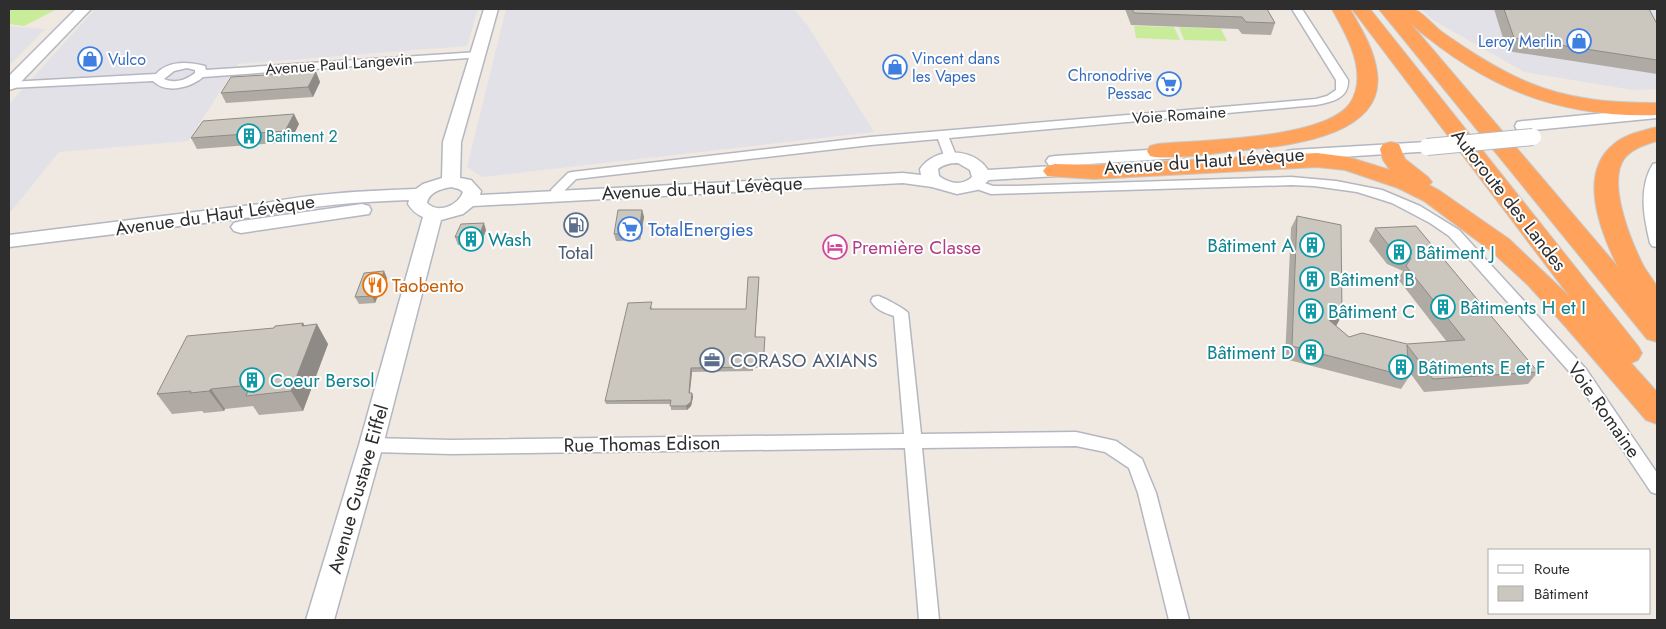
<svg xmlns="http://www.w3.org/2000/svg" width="1666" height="629" font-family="Jost,sans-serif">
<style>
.industrial{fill:#e3e1e8}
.pitch{fill:#c9ec9a}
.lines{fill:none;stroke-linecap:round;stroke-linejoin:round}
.street-casing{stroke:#b4b7c1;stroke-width:3}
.secondary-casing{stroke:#b4b7c1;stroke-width:3}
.highway-casing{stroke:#c9c9c9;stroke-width:2}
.street{fill:#fff;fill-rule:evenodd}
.secondary{fill:#fff;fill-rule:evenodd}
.highway{fill:#ffa35c;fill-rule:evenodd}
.secondary-bridge-casing{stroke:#b4b7c1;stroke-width:18;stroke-linecap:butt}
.secondary-bridge{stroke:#fff;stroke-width:16}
.wall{fill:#afaba4}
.shaded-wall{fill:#8e8b86}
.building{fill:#cbc7bf;stroke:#8e8b86}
.labels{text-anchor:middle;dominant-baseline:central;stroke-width:4;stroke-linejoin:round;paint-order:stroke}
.far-shop-label{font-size:16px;fill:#366cbe;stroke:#fff;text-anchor:end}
.far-street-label{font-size:16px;fill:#2e2e2e;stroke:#fff}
.far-culture-label{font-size:16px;fill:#0d838f;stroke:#fff;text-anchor:start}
.street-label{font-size:19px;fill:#2e2e2e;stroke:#fff}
.shop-label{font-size:19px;fill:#366cbe;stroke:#fff;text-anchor:start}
.culture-label{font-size:19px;fill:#0d838f;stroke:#fff;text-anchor:start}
.hotel-label{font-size:19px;fill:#b23c85;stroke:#fff;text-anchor:start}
.service-label{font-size:19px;fill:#4e5e75;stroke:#fff}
.food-label{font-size:19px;fill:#c56008;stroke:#fff;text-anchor:start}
</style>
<rect width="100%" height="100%" fill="#efe9e1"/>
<g class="industrial">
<path d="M 95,9 L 478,9 L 467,46 L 238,64 L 188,141 L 59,152 L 9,214 L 9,104 Z"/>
<path d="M 506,9 L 794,9 L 808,26 L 874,132 L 482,177 L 467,167 Z"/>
<path d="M 1421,9 L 1657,9 L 1657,89 L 1633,90 L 1524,72 L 1433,20 Z"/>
<path d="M 9,26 L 45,29 L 9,66 Z"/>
</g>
<g class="pitch">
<path d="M 9,9 L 57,9 L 24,26 L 9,24 Z"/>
<path d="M 1134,26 L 1174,27 L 1180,40 L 1136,38 Z"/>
<path d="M 1179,27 L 1221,29 L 1227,41 L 1184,40 Z"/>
</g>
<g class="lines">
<g class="street-casing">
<g id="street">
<path d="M 1292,9 L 1302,9 L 1348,80 C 1349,99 1331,102 1316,105 L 949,138 L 957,158 L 951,162 L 945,158 L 938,139 L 870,145 L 576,179 L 562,193 L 552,193 L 551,190 L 568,173 L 572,172 L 870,137 L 1316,99 L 1327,96 L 1336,90 L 1336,80 Z"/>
<path d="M 478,52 L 483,55 L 482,57 L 203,77 C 190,88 166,94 153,81 L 9,88 L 9,82 L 156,74 C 169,60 188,62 205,66 L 206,70 ZM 187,68 L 195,70 L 195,73 C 186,80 175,84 164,79 L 174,71 Z"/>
<path d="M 1657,163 L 1657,247 L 1652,246 L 1650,243 C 1644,218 1638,188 1653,164 Z"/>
<path d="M 1291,177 L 1336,181 L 1382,190 L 1420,206 L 1459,230 L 1586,369 L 1657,473 L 1657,494 L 1651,492 L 1574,377 L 1449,236 L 1430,223 L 1392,203 L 1357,192 L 1314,186 L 1291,185 L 991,194 L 971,187 L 970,184 L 976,180 L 993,186 L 1016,186 Z"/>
<path d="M 878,296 C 883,297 907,310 908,313 L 921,434 L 1076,432 L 1116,441 L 1142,459 L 1156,493 L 1189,620 L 1169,620 L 1138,493 L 1129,468 L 1105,452 L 1076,446 L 922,448 L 939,620 L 919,620 L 905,448 L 452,454 L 371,452 L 365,450 L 362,445 L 365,440 L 371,438 L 452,440 L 904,434 L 894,316 C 885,313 876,310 871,301 L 873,297 Z"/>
</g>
</g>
<g class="secondary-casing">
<g id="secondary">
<path d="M 76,9 L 91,9 L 15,88 L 9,90 L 9,76 Z"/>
<path d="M 484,9 L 498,9 L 461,142 L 460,178 L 471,180 L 481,191 L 480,195 L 903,173 L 921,175 L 920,169 C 935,147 973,147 988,170 L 1053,166 L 1049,165 L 1046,161 L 1049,157 L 1055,156 L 1179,148 L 1185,149 L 1188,153 L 1185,157 L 1179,158 L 1074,165 L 1079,166 L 1082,170 L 1079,174 L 1073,175 L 989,180 L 977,190 L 957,194 L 932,187 L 903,183 L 473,206 L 463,214 L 441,220 L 383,445 L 334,620 L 306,620 L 359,445 L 423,217 C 416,214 412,210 408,204 L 409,200 C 359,202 310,205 261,216 L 9,247 L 9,235 L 261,204 C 312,193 364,191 416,189 L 423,184 L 442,178 L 443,142 ZM 958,163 L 970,170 L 972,177 C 962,186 950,184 939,176 L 938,169 C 944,164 950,163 958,163 ZM 451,187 L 459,189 L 463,192 C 458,206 438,214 427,203 C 429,192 441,189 451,187 Z"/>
<path d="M 1657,108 L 1657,118 L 1523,131 L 1517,130 L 1515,126 L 1517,122 L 1523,121 Z"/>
<path d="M 1427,142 L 1433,143 L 1436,147 L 1433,151 L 1293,160 L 1287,159 L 1284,155 L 1287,151 L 1293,150 Z"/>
<path d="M 362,204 L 369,206 L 371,210 L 369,214 L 241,233 L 234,231 L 231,227 L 234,223 L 241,221 Z"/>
</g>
</g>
<g class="highway-casing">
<g id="highway">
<path d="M 1332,9 L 1350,9 C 1361,28 1374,49 1377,72 C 1386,136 1290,145 1245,150 C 1222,152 1170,161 1150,156 L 1147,151 L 1150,146 L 1158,144 C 1203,140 1314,139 1346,108 C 1352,102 1356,92 1357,84 C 1360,57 1344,31 1332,9 Z"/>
<path d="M 1352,9 L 1370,9 L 1638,346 L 1642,353 L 1638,360 L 1631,363 L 1657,392 L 1657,424 L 1646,420 L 1564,325 L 1528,285 L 1491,251 L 1424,201 L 1398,188 L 1345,170 L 1317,167 L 1094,179 L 1047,176 L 1043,171 L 1047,166 L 1055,164 L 1094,165 L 1317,153 L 1348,157 L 1390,170 L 1383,160 L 1380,149 L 1383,144 L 1391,142 L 1399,144 L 1405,159 L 1428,177 L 1432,182 L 1429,185 L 1440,191 L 1509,239 L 1570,297 Z"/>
<path d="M 1379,9 C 1387,8 1410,7 1416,10 C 1425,15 1433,25 1442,32 C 1469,51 1497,69 1527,82 C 1569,100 1612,103 1657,103 L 1657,115 C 1558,118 1486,88 1411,24 L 1618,267 C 1601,233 1577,173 1614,144 C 1626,134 1642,131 1657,127 L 1657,141 C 1646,144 1631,149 1624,159 C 1607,184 1631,241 1643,265 C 1647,273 1655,281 1657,288 C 1660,297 1657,330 1657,342 L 1647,339 Z"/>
</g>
</g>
<use href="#street" class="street"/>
<use href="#secondary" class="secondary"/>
<use href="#highway" class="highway"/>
<g class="secondary-bridge-casing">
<path id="secondary-bridge" d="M 1427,147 L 1533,137"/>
</g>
<use href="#secondary-bridge" class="secondary-bridge"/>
</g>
<g class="wall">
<path d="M 1125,9 L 1267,9 L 1275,23 L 1271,35 L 1242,34 L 1238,29 L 1131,25 Z"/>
<path d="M 1494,9 L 1649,9 L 1657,24 L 1657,74 L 1507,51 Z"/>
<path d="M 316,72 L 320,82 L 313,97 L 226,103 L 221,93 Z"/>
<path d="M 299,124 L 290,142 L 197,149 L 191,138 Z"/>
<path d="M 642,210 L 644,217 L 640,240 L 616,241 L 614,234 Z"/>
<path d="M 1297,216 L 1342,315 L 1336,326 L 1349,337 L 1407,344 L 1447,342 L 1398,279 L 1403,271 L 1387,264 L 1369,241 L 1375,228 L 1416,226 L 1538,372 L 1528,384 L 1424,392 L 1408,370 L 1409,377 L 1401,389 L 1285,359 L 1291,228 Z"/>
<path d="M 486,230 L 481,244 L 458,245 L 455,237 Z"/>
<path d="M 364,273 L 387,278 L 383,290 L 380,291 L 375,303 L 359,304 L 355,297 Z"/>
<path d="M 759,277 L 755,337 L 765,341 L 763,368 L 753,368 L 753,371 L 692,372 L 690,393 L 692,393 L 693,397 L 691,406 L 687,410 L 671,410 L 671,404 L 606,404 L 605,401 L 652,306 L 652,309 L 746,309 Z"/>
<path d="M 303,323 L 304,325 L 328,344 L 303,411 L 259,415 L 253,406 L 225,409 L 224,411 L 204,413 L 202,411 L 172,414 L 157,394 L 274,328 Z"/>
</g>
<g class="shaded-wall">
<path d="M 316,72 L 320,82 L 313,97 L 308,87 Z"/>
<path d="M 294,114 L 299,124 L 290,142 L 285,131 Z"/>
<path d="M 642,210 L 644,217 L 640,240 L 639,233 Z"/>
<path d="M 484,223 L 486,230 L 481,244 L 479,236 Z"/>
<path d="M 384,271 L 387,278 L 383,290 L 380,283 Z"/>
<path d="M 759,277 L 759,281 L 755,341 L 755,337 Z"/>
<path d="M 376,283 L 380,291 L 375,303 L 372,296 Z"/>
<path d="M 1342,315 L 1335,328 L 1329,320 Z"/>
<path d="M 303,323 L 311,338 L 317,324 L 328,344 L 303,411 L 291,391 L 302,326 Z"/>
<path d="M 691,368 L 692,372 L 689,397 L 689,393 Z"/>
<path d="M 211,389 L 225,409 L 224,411 L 209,391 Z"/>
<path d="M 692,393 L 693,397 L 691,406 L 687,410 L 686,406 Z"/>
</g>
<g class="building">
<path d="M 1132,9 L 1267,9 L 1275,23 L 1246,22 L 1242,17 L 1134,13 Z"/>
<path d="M 1504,9 L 1649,9 L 1657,24 L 1657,60 L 1514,38 Z"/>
<path d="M 316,72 L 308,87 L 221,93 L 231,77 Z"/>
<path d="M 294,114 L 285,131 L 191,138 L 203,121 Z"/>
<path d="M 618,210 L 642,210 L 639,233 L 614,234 Z"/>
<path d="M 1297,216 L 1341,225 L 1342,315 L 1329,320 L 1349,337 L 1362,333 L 1407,344 L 1465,340 L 1406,266 L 1411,258 L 1394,252 L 1375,228 L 1416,226 L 1538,372 L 1433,379 L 1407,345 L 1409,377 L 1292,346 Z"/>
<path d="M 484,223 L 479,236 L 455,237 L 461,224 Z"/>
<path d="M 384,271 L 380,283 L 376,283 L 372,296 L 355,297 L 364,273 Z"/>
<path d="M 748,277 L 759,277 L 755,337 L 765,337 L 763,364 L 752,365 L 752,367 L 691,368 L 689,393 L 692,393 L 691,402 L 686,406 L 670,406 L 671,400 L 605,401 L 628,303 L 652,302 L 650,309 L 746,309 Z"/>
<path d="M 303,323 L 302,326 L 317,324 L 291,391 L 246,396 L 250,385 L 211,389 L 209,391 L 190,393 L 191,391 L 157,394 L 187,336 L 274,328 L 275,326 Z"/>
</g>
<defs>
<g id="shop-ring" transform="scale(1.25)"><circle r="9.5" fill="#fff" stroke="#3f7fe0" stroke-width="1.5"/><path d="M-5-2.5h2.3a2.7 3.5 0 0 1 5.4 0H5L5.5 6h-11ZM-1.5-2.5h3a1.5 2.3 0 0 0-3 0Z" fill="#3f7fe0"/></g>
<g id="supermarket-ring" transform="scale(1.25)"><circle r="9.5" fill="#fff" stroke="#3f7fe0" stroke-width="1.5"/><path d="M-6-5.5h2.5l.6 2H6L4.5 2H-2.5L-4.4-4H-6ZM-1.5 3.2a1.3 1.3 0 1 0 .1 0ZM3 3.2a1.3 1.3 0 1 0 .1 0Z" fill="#3f7fe0"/></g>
<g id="building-ring" transform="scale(1.25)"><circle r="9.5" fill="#fff" stroke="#0f9aa8" stroke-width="1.5"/><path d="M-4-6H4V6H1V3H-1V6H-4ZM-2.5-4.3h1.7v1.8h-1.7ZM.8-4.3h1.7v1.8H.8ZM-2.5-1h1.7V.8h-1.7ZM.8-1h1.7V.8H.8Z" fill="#0f9aa8"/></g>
<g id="fuel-ring" transform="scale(1.25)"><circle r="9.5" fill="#fff" stroke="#5c6f8a" stroke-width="1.5"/><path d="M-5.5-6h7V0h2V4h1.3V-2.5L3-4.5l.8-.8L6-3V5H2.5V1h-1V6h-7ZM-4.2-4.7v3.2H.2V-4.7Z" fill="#5c6f8a"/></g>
<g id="hotel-ring" transform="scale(1.25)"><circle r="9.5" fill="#fff" stroke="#d1479c" stroke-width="1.5"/><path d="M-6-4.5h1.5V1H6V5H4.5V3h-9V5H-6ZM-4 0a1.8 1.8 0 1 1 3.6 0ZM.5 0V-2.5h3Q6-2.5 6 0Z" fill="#d1479c"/></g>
<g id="restaurant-ring" transform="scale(1.25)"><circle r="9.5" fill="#fff" stroke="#e8710a" stroke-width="1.5"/><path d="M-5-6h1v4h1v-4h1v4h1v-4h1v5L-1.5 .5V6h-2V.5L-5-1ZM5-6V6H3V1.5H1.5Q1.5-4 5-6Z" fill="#e8710a"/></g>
<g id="office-ring" transform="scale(1.25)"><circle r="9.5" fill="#fff" stroke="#5c6f8a" stroke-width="1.5"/><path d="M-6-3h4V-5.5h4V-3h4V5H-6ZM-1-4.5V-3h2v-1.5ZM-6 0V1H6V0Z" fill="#5c6f8a"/></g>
</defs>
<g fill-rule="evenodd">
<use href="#shop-ring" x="1579" y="41"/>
<use href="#shop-ring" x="90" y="59"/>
<use href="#shop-ring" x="895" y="67"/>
<use href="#supermarket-ring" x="1169" y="84"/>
<use href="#building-ring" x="249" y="136"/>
<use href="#fuel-ring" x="576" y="225"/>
<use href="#supermarket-ring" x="630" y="229"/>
<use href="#building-ring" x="471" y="239"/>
<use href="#building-ring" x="1312" y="245"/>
<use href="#hotel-ring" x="835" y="247"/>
<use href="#building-ring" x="1399" y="252"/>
<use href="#building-ring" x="1312" y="279"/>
<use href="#restaurant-ring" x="375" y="285"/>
<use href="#building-ring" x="1443" y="307"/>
<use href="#building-ring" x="1311" y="311"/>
<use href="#building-ring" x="1311" y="352"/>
<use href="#office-ring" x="712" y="360"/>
<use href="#building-ring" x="1401" y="367"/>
<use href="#building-ring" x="252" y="380"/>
</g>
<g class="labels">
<g class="far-shop-label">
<text x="1562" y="41">Leroy Merlin</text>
<text x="912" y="58" text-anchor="start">Vincent dans<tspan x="912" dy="18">les Vapes</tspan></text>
<text x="108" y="59" text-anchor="start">Vulco</text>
<text x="1152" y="75">Chronodrive<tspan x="1152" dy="18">Pessac</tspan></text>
</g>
<g class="far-street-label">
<text transform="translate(339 64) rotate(-4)">Avenue Paul Langevin</text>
<text transform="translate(1179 115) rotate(-4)">Voie Romaine</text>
</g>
<g class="far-culture-label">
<text x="266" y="136">Batiment 2</text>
</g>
<g class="street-label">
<text transform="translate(1204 161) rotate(-4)">Avenue du Haut Lévèque</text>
<text transform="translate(702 188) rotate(-3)">Avenue du Haut Lévèque</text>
<text transform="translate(1509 200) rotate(52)">Autoroute des Landes</text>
<text transform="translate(215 215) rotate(-8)">Avenue du Haut Lévèque</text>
<text transform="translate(1604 410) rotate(55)">Voie Romaine</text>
<text transform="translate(642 444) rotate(-1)">Rue Thomas Edison</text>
<text transform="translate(358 489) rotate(-74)">Avenue Gustave Eiffel</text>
</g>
<g class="shop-label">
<text x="648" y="229">TotalEnergies</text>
</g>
<g class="culture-label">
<text x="488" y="239">Wash</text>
<text x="1294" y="245" text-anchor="end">Bâtiment A</text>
<text x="1416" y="252">Bâtiment J</text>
<text x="1330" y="279">Bâtiment B</text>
<text x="1460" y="307">Bâtiments H et I</text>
<text x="1328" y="311">Bâtiment C</text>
<text x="1294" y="352" text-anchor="end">Bâtiment D</text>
<text x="1418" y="367">Bâtiments E et F</text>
<text x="270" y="380">Coeur Bersol</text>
</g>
<g class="hotel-label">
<text x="852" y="247">Première Classe</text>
</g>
<g class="service-label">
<text x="576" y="252">Total</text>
<text x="730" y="360" text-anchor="start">CORASO AXIANS</text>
</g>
<g class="food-label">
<text x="392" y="285">Taobento</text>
</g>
</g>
<rect width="1666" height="629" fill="none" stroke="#2e2e2e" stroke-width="20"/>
<rect x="1488" y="549" width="162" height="65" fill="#ffffff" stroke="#ababab"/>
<rect x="1498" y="565" width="25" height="8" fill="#ffffff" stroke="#ababab"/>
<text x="1534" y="574" font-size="15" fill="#2e2e2e">Route</text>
<rect x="1498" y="586" width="25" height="15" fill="#cbc7bf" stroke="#ababab"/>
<text x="1534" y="599" font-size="15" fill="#2e2e2e">Bâtiment</text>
</svg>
